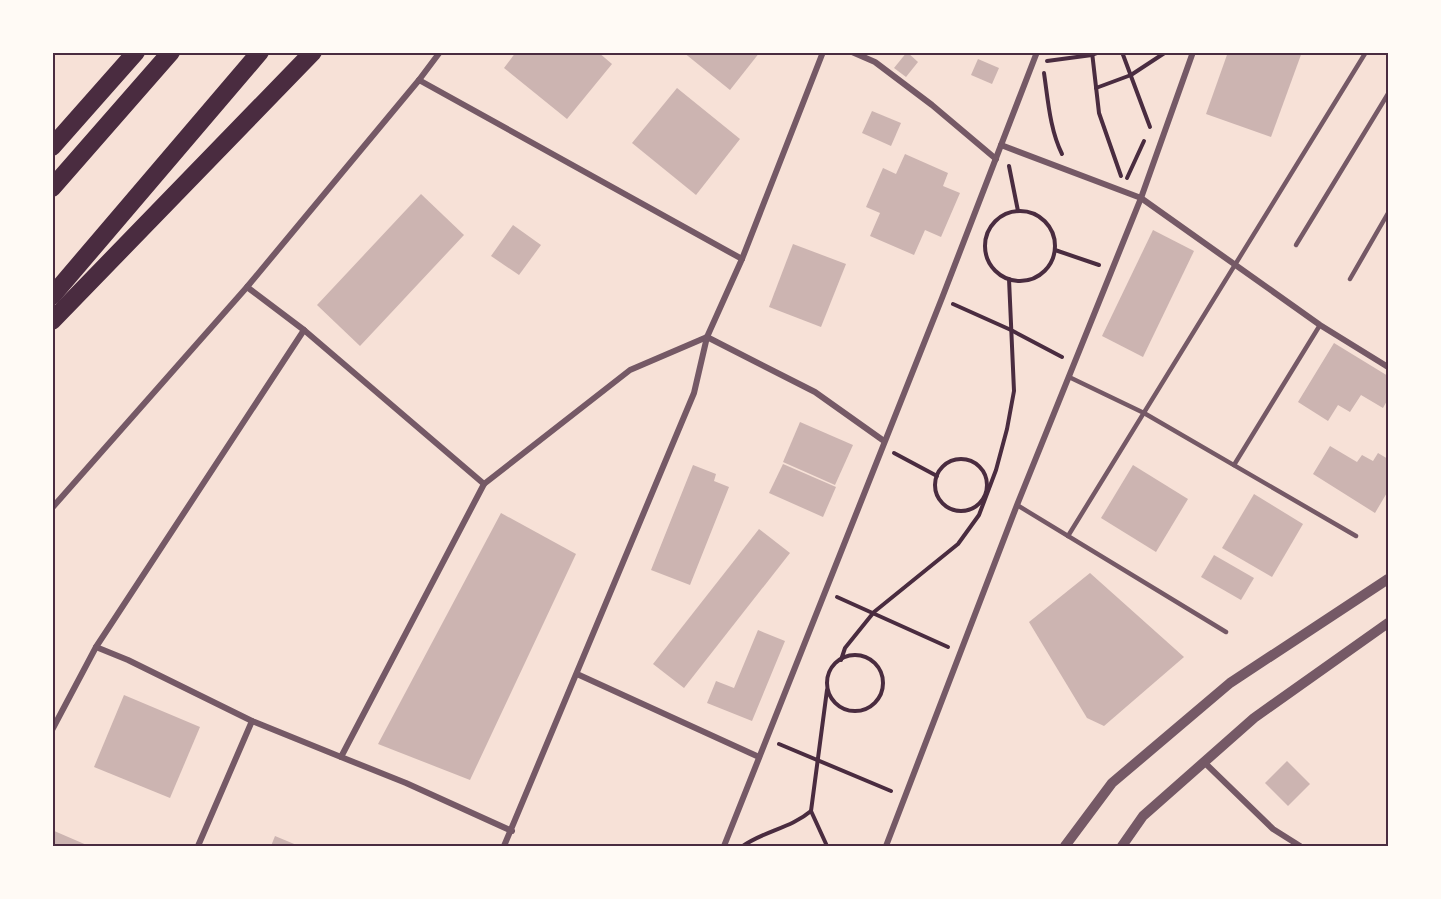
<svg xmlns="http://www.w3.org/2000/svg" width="1441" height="899" font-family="Signika,sans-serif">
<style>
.building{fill:#ccb4b1}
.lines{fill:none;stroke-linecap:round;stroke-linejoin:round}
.path{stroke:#4a2c40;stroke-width:4}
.service{stroke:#755966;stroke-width:4.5}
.minor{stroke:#755966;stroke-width:6}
.tertiary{stroke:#755966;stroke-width:10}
.motorway{stroke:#4a2c40;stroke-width:18}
.neatline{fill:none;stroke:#4a2c40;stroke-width:2}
</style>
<rect width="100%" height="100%" fill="#f7e1d7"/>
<g class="building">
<path d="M 516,52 L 598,52 L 612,64 L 567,119 L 504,68 Z"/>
<path d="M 683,52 L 760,52 L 730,90 Z"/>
<path d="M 907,52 L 918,62 L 906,77 L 894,68 Z"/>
<path d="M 1228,52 L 1302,52 L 1271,137 L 1206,114 Z"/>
<path d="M 978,59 L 999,68 L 992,84 L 971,75 Z"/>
<path d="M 677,88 L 740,139 L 696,195 L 632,143 Z"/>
<path d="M 872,111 L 901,123 L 891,146 L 862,133 Z"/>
<path d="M 905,154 L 948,173 L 943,186 L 960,193 L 941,237 L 925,230 L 914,255 L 870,236 L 880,213 L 866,207 L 883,168 L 896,174 Z"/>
<path d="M 421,194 L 464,235 L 360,346 L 317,305 Z"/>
<path d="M 513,225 L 541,245 L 519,275 L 491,256 Z"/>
<path d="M 1153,230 L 1194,251 L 1143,357 L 1102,336 Z"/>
<path d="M 793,244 L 846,264 L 821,327 L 769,307 Z"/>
<path d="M 1334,343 L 1388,376 L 1388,399 L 1383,408 L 1361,395 L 1350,412 L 1338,405 L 1328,421 L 1298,402 Z"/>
<path d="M 800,422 L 853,445 L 835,485 L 783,462 Z"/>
<path d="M 1330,446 L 1357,462 L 1362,455 L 1373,461 L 1378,453 L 1388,459 L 1388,491 L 1375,513 L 1313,474 Z"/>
<path d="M 783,464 L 836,487 L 823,517 L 769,493 Z"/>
<path d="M 693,465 L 716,474 L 714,481 L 729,487 L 690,585 L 651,570 Z"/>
<path d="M 1133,465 L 1188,499 L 1156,552 L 1101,518 Z"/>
<path d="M 1254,494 L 1303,524 L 1272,577 L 1222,548 Z"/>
<path d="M 501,513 L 576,554 L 470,780 L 378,744 Z"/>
<path d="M 759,529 L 790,553 L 684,688 L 653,664 Z"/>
<path d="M 1214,555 L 1254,578 L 1241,600 L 1201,577 Z"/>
<path d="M 1090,573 L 1184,657 L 1104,726 L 1087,718 L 1029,622 Z"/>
<path d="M 758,630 L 785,641 L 752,721 L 707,703 L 716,681 L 734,688 Z"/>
<path d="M 124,695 L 200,727 L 170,798 L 94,767 Z"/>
<path d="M 1287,761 L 1310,784 L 1288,806 L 1265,783 Z"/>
<path d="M 52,830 L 89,846 L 52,846 Z"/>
<path d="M 275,836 L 299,846 L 271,846 Z"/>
</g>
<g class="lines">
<g class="path">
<path d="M 1092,52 L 1099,113 L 1121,176"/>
<path d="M 1122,52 L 1150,127"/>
<path d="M 1047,61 L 1092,55 L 1100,52"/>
<path d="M 1044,73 C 1048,100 1050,130 1062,154"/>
<path d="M 1096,88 L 1131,75 L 1166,52"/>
<path d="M 1009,166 L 1018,211"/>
<path d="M 1127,178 L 1144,141"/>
<circle cx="1020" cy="246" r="35"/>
<path d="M 1055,250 L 1099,265"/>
<path d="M 953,304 L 1011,330 L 1062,357"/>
<path d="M 894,453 L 937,476"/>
<circle cx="961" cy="485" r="26"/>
<path d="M 837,597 L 948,647"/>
<circle cx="855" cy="683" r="28"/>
<path d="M 841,660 L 845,648 L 874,612 L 958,544 L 979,515 L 996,470 L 1007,429 L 1014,391 L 1009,279"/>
<path d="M 827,690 L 811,811 L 827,846"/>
<path d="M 779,744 L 891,791"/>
<path d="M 743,846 C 764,831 791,828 811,811"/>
</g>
<g class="service">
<path d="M 1296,245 L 1388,94"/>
<path d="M 1350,279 L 1388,213"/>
<path d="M 1069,377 L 1144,413 L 1356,536"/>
<path d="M 1234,465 L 1320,325"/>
<path d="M 1017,505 L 1226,632"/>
<path d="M 1068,536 L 1366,52"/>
</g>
<g class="minor">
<path d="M 823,52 L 742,259 L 707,337 L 815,392 L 884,441"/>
<path d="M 852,52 L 875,62 L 932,105 L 996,159"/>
<path d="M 419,80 L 440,52"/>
<path d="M 1001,145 L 1141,198 L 1320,325 L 1388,367"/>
<path d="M 247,287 L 304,330 L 484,484"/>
<path d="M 52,508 L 247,287 L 419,80 L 742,259"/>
<path d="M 96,647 L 128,660 L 252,721"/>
<path d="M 577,674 L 759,757"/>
<path d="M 52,730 L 96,647 L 304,330"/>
<path d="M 341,757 L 406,783 L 512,831"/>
<path d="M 1204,762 L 1273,829 L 1300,846"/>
<path d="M 198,846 L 252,721 L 341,757 L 484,484 L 630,370 L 707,337"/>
<path d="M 504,846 L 694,393 L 707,337"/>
<path d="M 724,846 L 942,298 L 1037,52"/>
<path d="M 886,846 L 1017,505 L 1141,198 L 1193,52"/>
</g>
<g class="tertiary">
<path d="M 1065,846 L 1112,783 L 1230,683 L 1388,579"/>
<path d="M 1122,846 L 1143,816 L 1254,718 L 1388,623"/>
</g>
<g class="motorway">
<path d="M 52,147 L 136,52"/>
<path d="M 52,188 L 171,52"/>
<path d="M 52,296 L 260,52"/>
<path d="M 52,321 L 313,52"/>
</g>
</g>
<rect width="1441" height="899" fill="none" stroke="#fffaf5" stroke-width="108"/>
<rect x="54" y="54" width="1333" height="791" class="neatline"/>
</svg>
